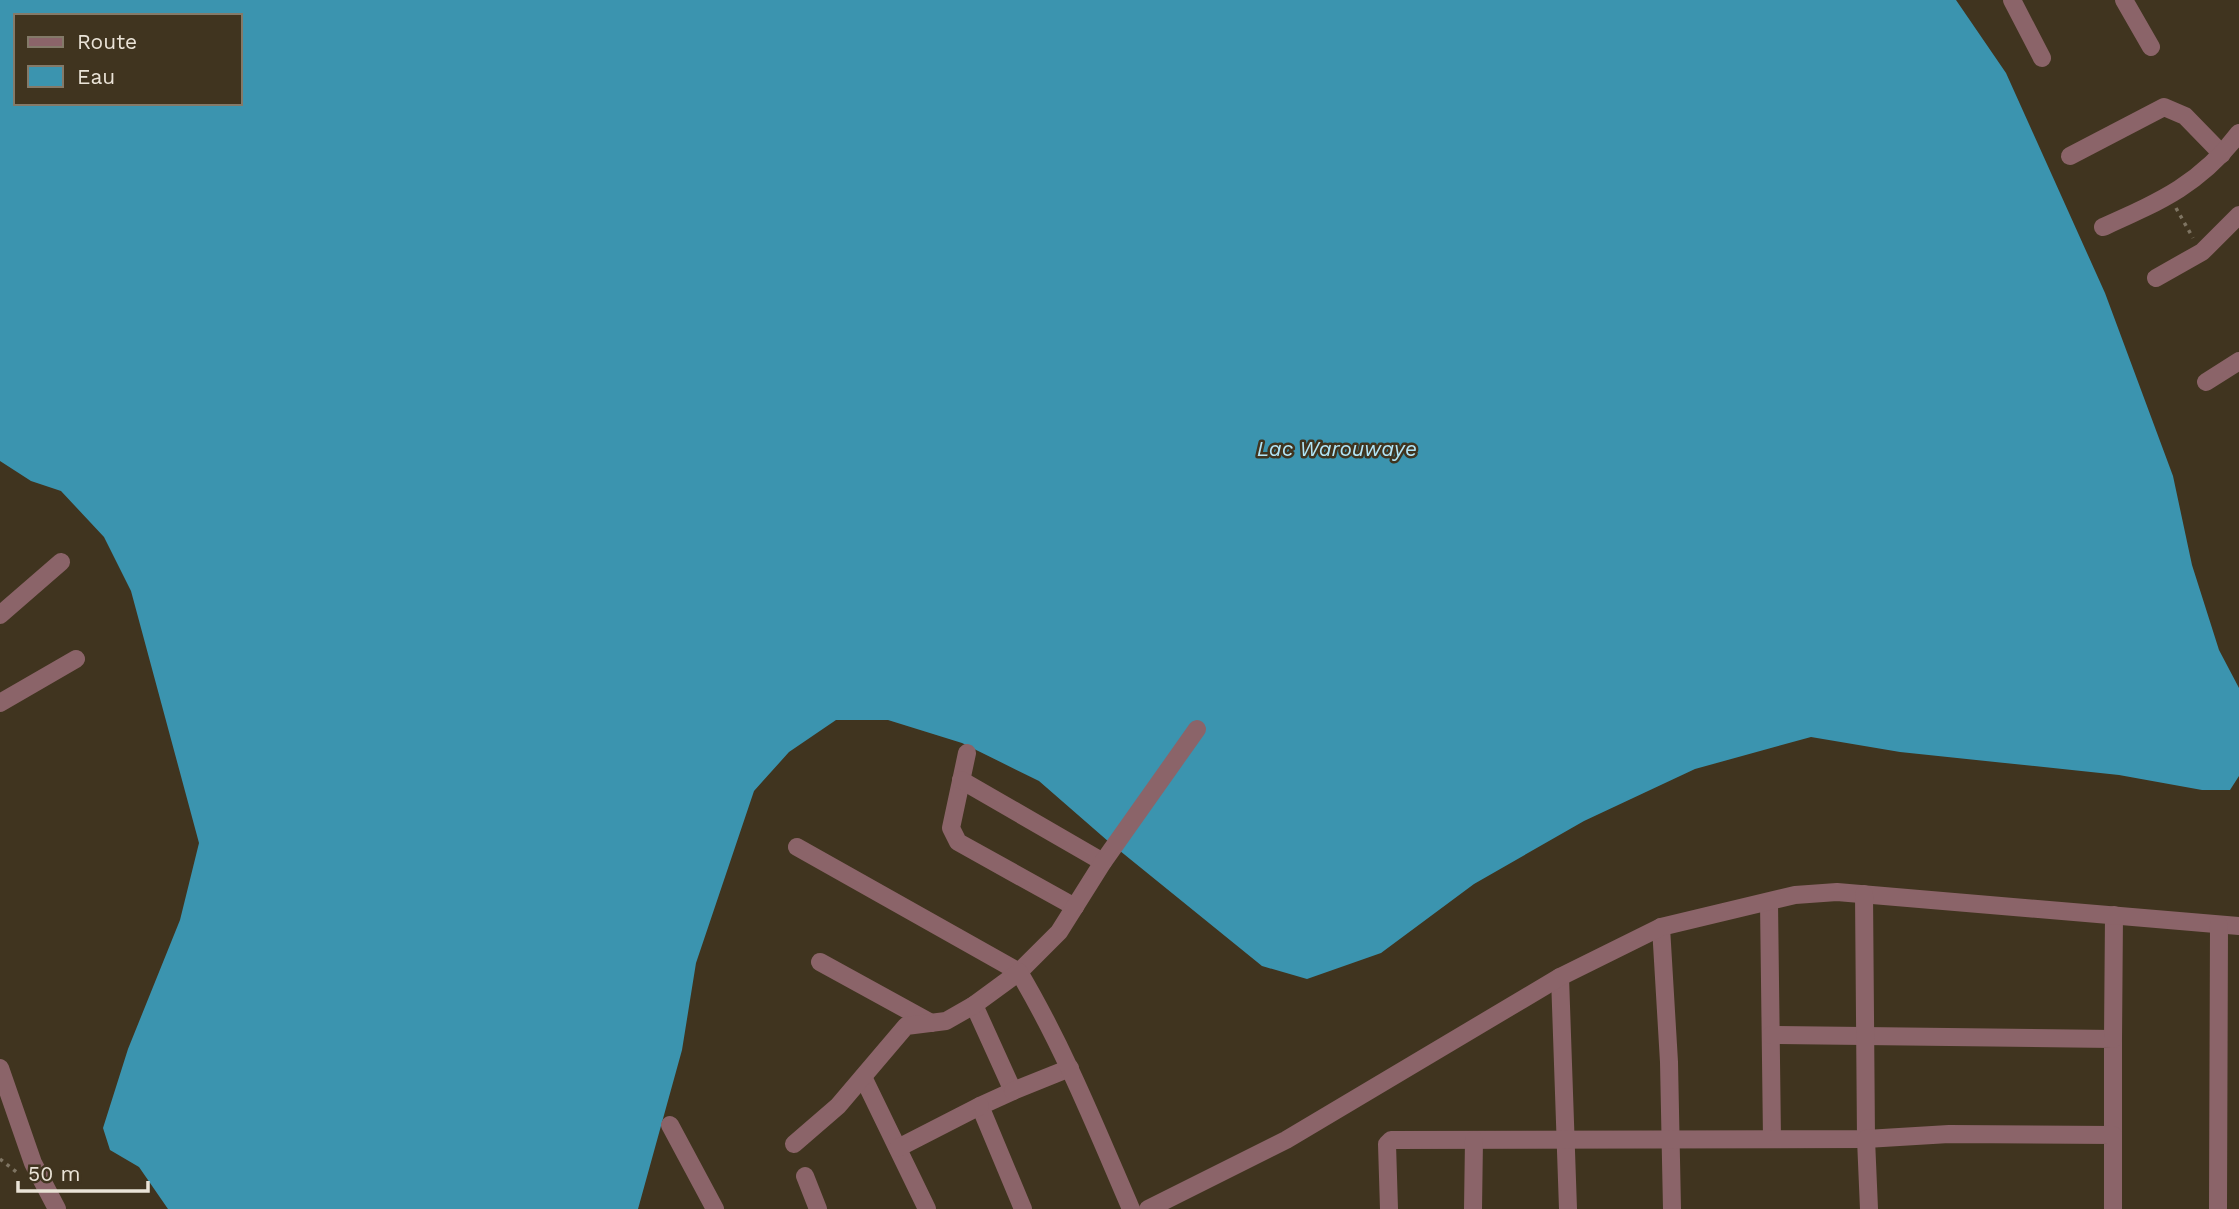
<svg xmlns="http://www.w3.org/2000/svg" width="2239" height="1209" font-family="'Work Sans',sans-serif">
<style>
.water{fill:#3b94af;fill-rule:evenodd}
.lines{fill:none;stroke-linecap:round;stroke-linejoin:round}
.path{stroke:#7e7462;stroke-width:3.5;stroke-dasharray:3.5 5;stroke-linecap:butt}
.minor{stroke:#8b6469;stroke-width:18}
.labels{text-anchor:middle;dominant-baseline:central;stroke-width:5;stroke-linejoin:round;paint-order:stroke}
.water-label{font-size:21px;font-style:italic;fill:#b1e5f7;stroke:#40341f}
</style>
<rect width="100%" height="100%" fill="#40341f"/>
<path class="water" d="M 0,0 L 1956,0 L 2006,73 L 2105,293 L 2173,476 L 2192,565 L 2219,650 L 2239,688 L 2239,776 L 2230,790 L 2202,790 L 2119,775 L 1900,752 L 1811,737 L 1695,769 L 1584,821 L 1474,884 L 1381,953 L 1307,979 L 1262,966 L 1109,842 L 1039,781 L 962,743 L 888,720 L 836,720 L 789,752 L 754,791 L 696,963 L 682,1050 L 638,1209 L 168,1209 L 139,1167 L 110,1150 L 103,1128 L 128,1049 L 180,920 L 199,843 L 131,591 L 104,537 L 61,491 L 31,481 L 0,461 ZM 16,16 L 240,16 L 240,103 L 16,103 Z"/>
<g class="lines">
<g class="path">
<path d="M 2176,208 L 2193,238"/>
<path d="M 0,1159 L 19,1174"/>
</g>
<g class="minor">
<path d="M 2012,0 L 2042,58"/>
<path d="M 2124,0 L 2151,47"/>
<path d="M 2070,156 L 2164,107 L 2185,116 L 2222,154"/>
<path d="M 2103,227 C 2159,202 2201,184 2239,133"/>
<path d="M 2156,278 L 2202,252 L 2239,215"/>
<path d="M 2206,382 L 2239,361"/>
<path d="M 0,615 L 61,562"/>
<path d="M 0,703 L 76,659"/>
<path d="M 967,753 L 951,828 L 958,842 L 1075,907"/>
<path d="M 961,780 L 1103,862"/>
<path d="M 797,847 L 1019,972 L 1059,932 L 1103,862 L 1197,729"/>
<path d="M 1769,902 L 1772,1139"/>
<path d="M 1661,927 L 1669,1062 L 1672,1209"/>
<path d="M 820,962 L 931,1023"/>
<path d="M 1560,977 L 1568,1209"/>
<path d="M 974,1005 L 1013,1091 L 980,1106 L 1023,1209"/>
<path d="M 1771,1035 L 2113,1039 L 2113,1135"/>
<path d="M 2113,1039 L 2114,915"/>
<path d="M 0,1068 L 33,1163 L 57,1209"/>
<path d="M 863,1077 L 927,1209"/>
<path d="M 1013,1091 L 1070,1068"/>
<path d="M 670,1125 L 715,1209"/>
<path d="M 794,1144 L 838,1106 L 906,1026 L 946,1021 L 974,1005 L 1019,972 C 1064,1048 1096,1128 1131,1209"/>
<path d="M 898,1148 L 980,1106"/>
<path d="M 805,1176 L 818,1209"/>
<path d="M 1148,1209 L 1286,1140 L 1560,977 L 1661,927 L 1795,895 L 1837,892 L 2239,926"/>
<path d="M 1389,1209 L 1387,1144 L 1391,1140 L 1866,1139 L 1864,894"/>
<path d="M 1473,1209 L 1474,1140"/>
<path d="M 1869,1209 L 1866,1139 L 1949,1134 L 2113,1135 L 2113,1209"/>
<path d="M 2218,1209 L 2219,925"/>
</g>
</g>
<g class="labels">
<g class="water-label">
<text x="1337" y="448">Lac Warouwaye</text>
</g>
</g>
<rect x="14" y="14" width="228" height="91" fill="#40341f" stroke="#847a69" stroke-width="2"/>
<rect x="28" y="37" width="35" height="10" fill="#8b6469" stroke="#847a69" stroke-width="2"/>
<text x="77" y="49" font-size="21" fill="#eae3d7">Route</text>
<rect x="28" y="66" width="35" height="21" fill="#3b94af" stroke="#847a69" stroke-width="2"/>
<text x="77" y="84" font-size="21" fill="#eae3d7">Eau</text>
<path d="M18 1181v10h130v-10" fill="none" stroke="#eae3d7" stroke-width="3.5"/>
<text x="28" y="1181" font-size="21" fill="#eae3d7" stroke="#40341f" stroke-width="5" paint-order="stroke">50 m</text>
</svg>
